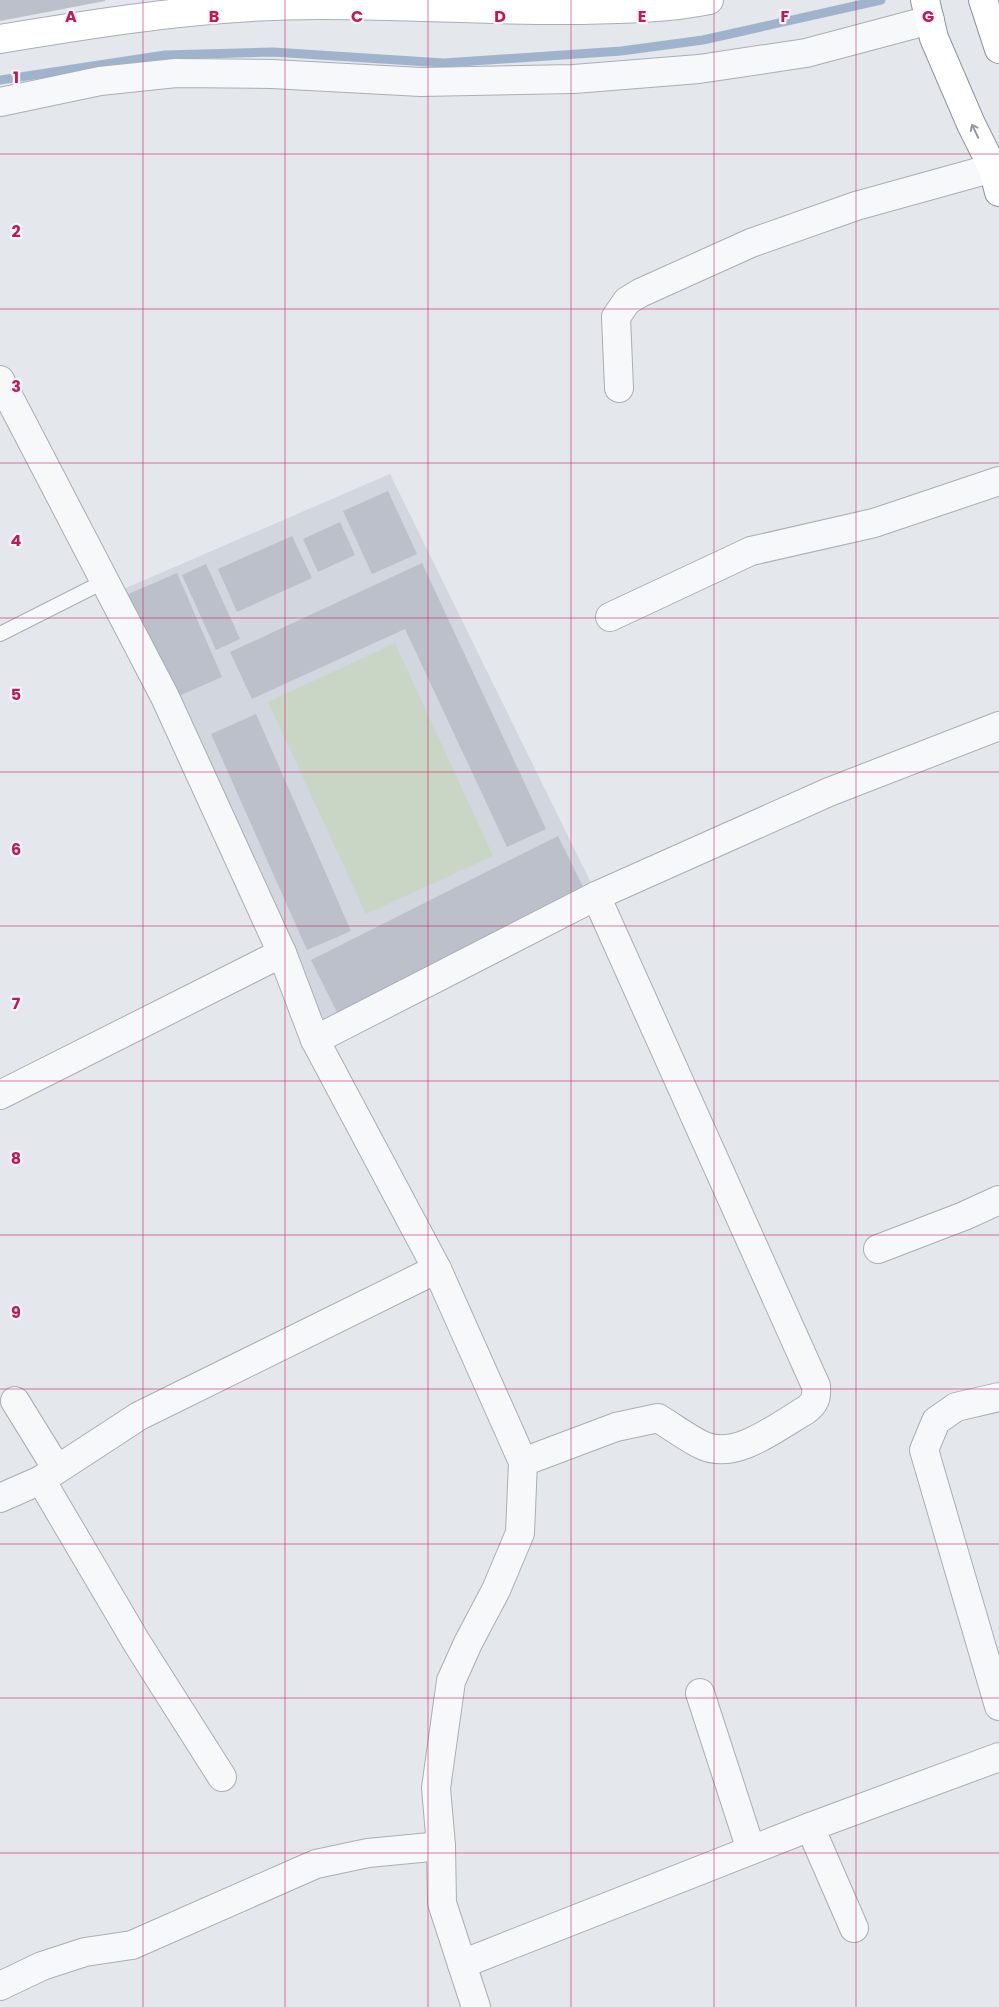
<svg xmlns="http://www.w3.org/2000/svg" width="999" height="2007" font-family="Poppins,sans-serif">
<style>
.built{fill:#d2d6de}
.green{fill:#c9d6c5}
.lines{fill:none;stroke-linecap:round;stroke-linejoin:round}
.stream{stroke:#9fb4cc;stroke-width:9}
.building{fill:#bbc0ca}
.lane-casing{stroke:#a9aeb7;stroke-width:16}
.street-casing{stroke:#a9aeb7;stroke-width:30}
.secondary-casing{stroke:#a9aeb7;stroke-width:30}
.highway-casing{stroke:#8b94a3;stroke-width:30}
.lane{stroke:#f7f8fa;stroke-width:14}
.street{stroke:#f7f8fa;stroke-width:28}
.secondary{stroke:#fff;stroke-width:28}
.highway{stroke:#fff;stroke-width:28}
.oneway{stroke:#959aa2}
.grid{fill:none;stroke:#c2185b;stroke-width:1;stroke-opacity:0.55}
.grid-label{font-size:16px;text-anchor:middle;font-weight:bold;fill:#c2185b;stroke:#f4f6f9;stroke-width:4.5;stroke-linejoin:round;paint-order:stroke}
</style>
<rect width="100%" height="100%" fill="#e4e7ec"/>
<path class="built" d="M 390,474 L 595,891 L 327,1027 L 182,714 L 119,591 Z"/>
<path class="green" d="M 395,643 L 493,856 L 366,914 L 268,702 Z"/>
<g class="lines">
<path class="stream" d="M 0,80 L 165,55 L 273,52 L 444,63 L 621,51 L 703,40 L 881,0"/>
</g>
<g class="building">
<path d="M 0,0 L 105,0 L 105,1 L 0,21 Z"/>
<path d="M 388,491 L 417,554 L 372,574 L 343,511 Z"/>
<path d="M 340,522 L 355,555 L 318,572 L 303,539 Z"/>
<path d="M 292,536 L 312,578 L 237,612 L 218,569 Z"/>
<path d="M 422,563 L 546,829 L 507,847 L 405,629 L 252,699 L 230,652 Z"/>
<path d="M 206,564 L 240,639 L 216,650 L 182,575 Z"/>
<path d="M 177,573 L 222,677 L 172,699 L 126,595 Z"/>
<path d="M 256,714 L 351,931 L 307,950 L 211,734 Z"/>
<path d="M 558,836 L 585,891 L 339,1016 L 311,960 Z"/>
</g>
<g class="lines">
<g class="lane-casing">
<path id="lane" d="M 0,634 L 105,581"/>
</g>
<g class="street-casing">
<g id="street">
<path d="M 0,102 L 100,81 L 176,73 L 272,74 L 421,82 L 574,79 L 699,69 L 806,53 L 930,20"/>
<path d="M 0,380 L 165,697 L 282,953 L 315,1040 L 437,1269 L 523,1462 L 520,1533 L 496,1590 L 468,1643 L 451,1681 L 436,1788 L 441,1846 L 442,1903 L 476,2007"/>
<path d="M 619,388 L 616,317 L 627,301 L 640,293 L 751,243 L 856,206 L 993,168"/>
<path d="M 610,617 L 751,551 L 874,523 L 999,481"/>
<path d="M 315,1040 L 596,896 L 829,792 L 999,726"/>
<path d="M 0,1095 L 282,953"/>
<path d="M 878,1249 L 964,1216 L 999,1200"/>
<path d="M 999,1397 L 956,1407 L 936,1421 L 924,1450 L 999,1706"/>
<path d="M 15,1401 L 57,1469"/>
<path d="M 523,1462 L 616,1427 L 658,1418 C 673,1427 688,1439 704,1446 C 737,1460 778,1426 806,1410 C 815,1403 817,1398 816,1386 L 596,896"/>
<path d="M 41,1480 L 137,1643 L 222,1777"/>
<path d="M 0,1498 L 41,1480 L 139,1416 L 437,1269"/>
<path d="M 700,1693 L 751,1850"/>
<path d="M 810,1827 L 854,1928"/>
<path d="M 462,1964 L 810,1827 L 999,1757"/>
<path d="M 0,1986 L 42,1966 L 85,1952 L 132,1945 L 316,1864 L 368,1853 L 441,1846"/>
</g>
</g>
<g class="secondary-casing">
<path id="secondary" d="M 0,39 C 108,21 217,4 327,5 C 410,5 494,11 577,10 C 621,9 665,9 709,0"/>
</g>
<g class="highway-casing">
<g id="highway">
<path d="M 925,0 L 934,38 L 971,124 L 993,168 L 999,192"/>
<path d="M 983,0 L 999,49"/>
</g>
</g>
<use href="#lane" class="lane"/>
<use href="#street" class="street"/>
<use href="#secondary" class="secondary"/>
<use href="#highway" class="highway"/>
</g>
<defs><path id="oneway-shaft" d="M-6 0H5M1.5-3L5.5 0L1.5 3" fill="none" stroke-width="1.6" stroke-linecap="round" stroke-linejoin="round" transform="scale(1.25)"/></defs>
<use class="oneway" href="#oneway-shaft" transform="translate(975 131) rotate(-116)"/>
<path class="grid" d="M 143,0 L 143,2007M 285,0 L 285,2007M 428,0 L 428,2007M 571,0 L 571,2007M 714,0 L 714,2007M 856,0 L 856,2007M 0,154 L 999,154M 0,309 L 999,309M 0,463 L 999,463M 0,618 L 999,618M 0,772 L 999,772M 0,926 L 999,926M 0,1081 L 999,1081M 0,1235 L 999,1235M 0,1389 L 999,1389M 0,1544 L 999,1544M 0,1698 L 999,1698M 0,1853 L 999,1853"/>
<g class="grid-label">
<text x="71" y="22">A</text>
<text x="214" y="22">B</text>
<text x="357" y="22">C</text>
<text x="500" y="22">D</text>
<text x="642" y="22">E</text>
<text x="785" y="22">F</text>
<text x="928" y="22">G</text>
<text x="16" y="83">1</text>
<text x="16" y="237">2</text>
<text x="16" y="392">3</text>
<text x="16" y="546">4</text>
<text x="16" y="700">5</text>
<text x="16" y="855">6</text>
<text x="16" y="1009">7</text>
<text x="16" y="1164">8</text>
<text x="16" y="1318">9</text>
</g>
</svg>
